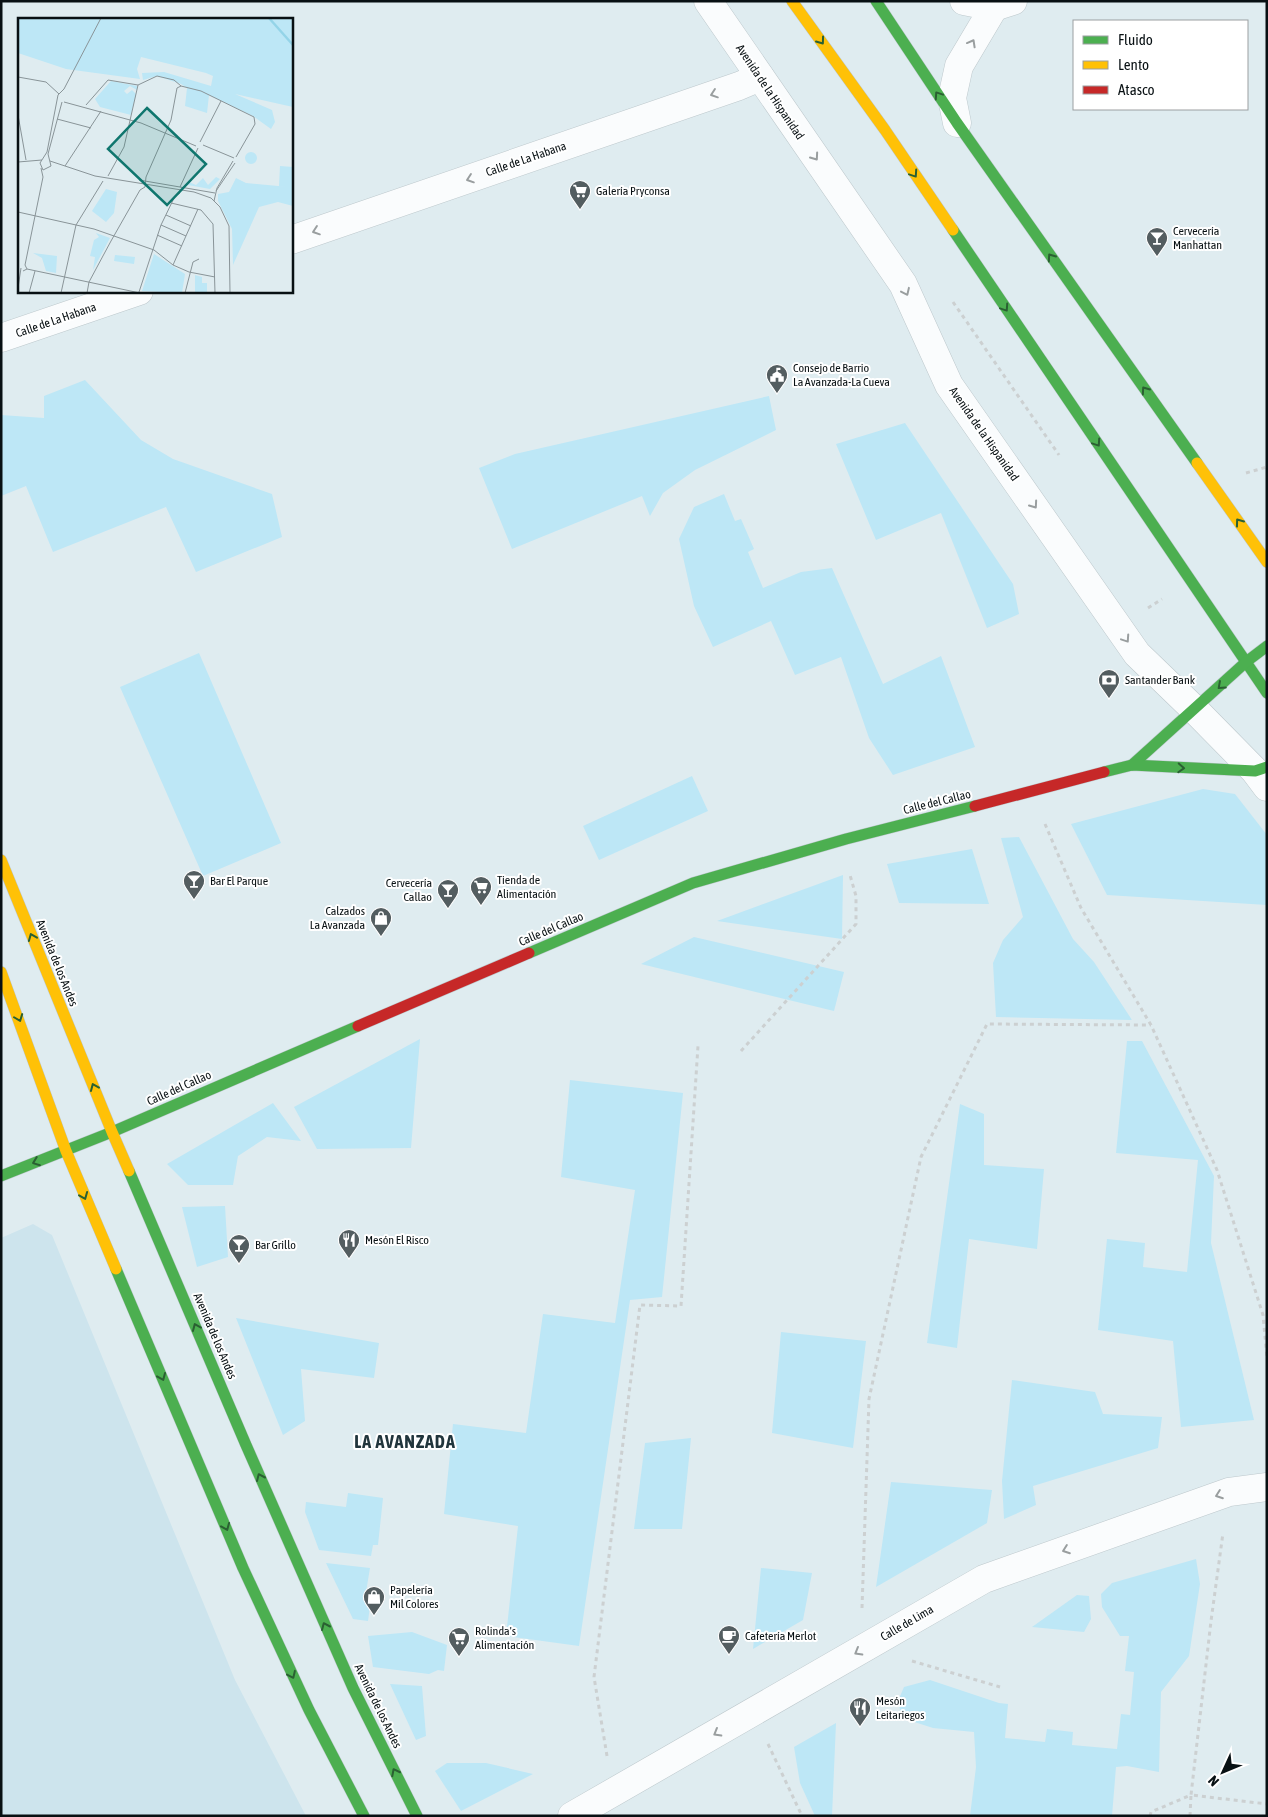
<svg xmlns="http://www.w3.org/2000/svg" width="1268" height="1817" font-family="'Asap Condensed',sans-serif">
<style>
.built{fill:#cde4ed}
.green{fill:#bde7f6}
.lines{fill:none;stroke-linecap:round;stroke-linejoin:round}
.street-casing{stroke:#bdc8cc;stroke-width:29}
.fast-casing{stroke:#bdc8cc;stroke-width:12}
.slow-casing{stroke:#bdc8cc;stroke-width:12}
.jam-casing{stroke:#bdc8cc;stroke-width:12}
.path{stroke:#ccd0d1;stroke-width:3;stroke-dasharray:4 4;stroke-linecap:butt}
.street{stroke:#fafcfd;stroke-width:28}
.fast{stroke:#4caf50;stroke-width:11}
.slow{stroke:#ffc107;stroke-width:11}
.jam{stroke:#c62828;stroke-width:11}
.oneway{stroke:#2a6032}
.oneway2{stroke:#999e9f}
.labels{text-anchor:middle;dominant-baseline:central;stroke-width:4;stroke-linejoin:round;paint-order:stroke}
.street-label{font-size:12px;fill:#081013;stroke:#fff}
.poi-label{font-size:12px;fill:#081013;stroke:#fff;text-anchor:start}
.district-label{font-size:18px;font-weight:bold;letter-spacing:1px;fill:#21353c;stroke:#fff}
.inset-river{fill:none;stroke:#94d4e8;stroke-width:2.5}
.inset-road{fill:none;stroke:#899498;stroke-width:1}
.view{fill:#0f766e;fill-opacity:0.15;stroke:#0f766e;stroke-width:2.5}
.inset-edge{fill:none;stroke:#081013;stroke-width:2.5}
</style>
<rect width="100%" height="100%" fill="#dfecf0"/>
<path class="built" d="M 33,1224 L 52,1235 L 235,1680 L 306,1816 L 1,1816 L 1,1238 Z"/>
<g class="green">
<path d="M 85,380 L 141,440 L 173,459 L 272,494 L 282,537 L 196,572 L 166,507 L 53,552 L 26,486 L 1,496 L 1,415 L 44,418 L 44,396 Z"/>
<path d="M 769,396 L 776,430 L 695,470 L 663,493 L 650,516 L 642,496 L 512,549 L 479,468 L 515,454 Z"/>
<path d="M 905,423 L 1013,584 L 1019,614 L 987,628 L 941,513 L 876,540 L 836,444 Z"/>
<path d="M 724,494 L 735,521 L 741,519 L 754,549 L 748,552 L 763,588 L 801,572 L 832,568 L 883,684 L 941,656 L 975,747 L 893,775 L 869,738 L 841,657 L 795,675 L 771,621 L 713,647 L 694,606 L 679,539 L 694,507 Z"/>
<path d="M 199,653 L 281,843 L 203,876 L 120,687 Z"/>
<path d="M 692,776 L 708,811 L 599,860 L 583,826 Z"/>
<path d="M 1203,789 L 1235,794 L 1267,835 L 1267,905 L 1107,895 L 1071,824 Z"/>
<path d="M 1019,837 L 1073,939 L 1094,962 L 1132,1020 L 996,1017 L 993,963 L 1003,940 L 1023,917 L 1001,838 Z"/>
<path d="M 972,849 L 989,904 L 899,903 L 887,864 Z"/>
<path d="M 843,875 L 842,939 L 717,921 Z"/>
<path d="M 694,937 L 844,972 L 834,1011 L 641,964 Z"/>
<path d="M 420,1039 L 411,1148 L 317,1149 L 294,1107 Z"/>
<path d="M 1127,1041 L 1142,1041 L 1214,1176 L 1211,1243 L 1254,1420 L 1181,1427 L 1173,1341 L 1098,1330 L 1107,1239 L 1145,1243 L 1143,1267 L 1187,1272 L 1198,1160 L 1116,1153 Z"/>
<path d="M 570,1080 L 683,1093 L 662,1297 L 630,1300 L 579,1646 L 506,1636 L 518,1526 L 444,1514 L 453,1424 L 526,1433 L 543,1314 L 615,1323 L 635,1190 L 561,1177 Z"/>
<path d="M 273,1103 L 301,1141 L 267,1137 L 238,1156 L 233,1185 L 188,1185 L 167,1164 Z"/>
<path d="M 960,1104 L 984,1114 L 984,1165 L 1044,1169 L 1037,1249 L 969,1239 L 957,1348 L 927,1343 Z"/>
<path d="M 225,1206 L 228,1257 L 197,1267 L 182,1207 Z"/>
<path d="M 236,1318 L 379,1343 L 374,1378 L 301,1369 L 305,1421 L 283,1435 Z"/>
<path d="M 781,1332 L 866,1341 L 853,1448 L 772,1433 Z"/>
<path d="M 1012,1380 L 1095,1392 L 1103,1414 L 1162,1417 L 1158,1448 L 1033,1486 L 1036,1505 L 1004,1519 L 1002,1481 Z"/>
<path d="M 691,1438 L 682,1529 L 634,1529 L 645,1443 Z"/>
<path d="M 891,1482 L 992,1490 L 987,1523 L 876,1587 Z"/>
<path d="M 348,1493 L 383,1498 L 378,1545 L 373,1545 L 371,1556 L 319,1550 L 305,1512 L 306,1502 L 346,1507 Z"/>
<path d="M 1196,1559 L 1200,1584 L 1189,1656 L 1161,1692 L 1159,1772 L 1127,1766 L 1116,1767 L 1112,1816 L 970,1816 L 976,1767 L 974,1732 L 933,1728 L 902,1718 L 898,1701 L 904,1687 L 930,1680 L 999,1703 L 1008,1704 L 1005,1738 L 1045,1742 L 1047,1729 L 1073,1732 L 1072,1745 L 1117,1749 L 1121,1714 L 1130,1715 L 1134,1672 L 1125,1671 L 1129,1636 L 1120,1636 L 1102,1607 L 1101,1594 L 1112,1583 Z"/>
<path d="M 326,1563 L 370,1568 L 366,1592 L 372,1592 L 368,1621 L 353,1619 Z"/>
<path d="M 761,1568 L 812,1573 L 803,1620 L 753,1649 Z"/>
<path d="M 1077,1595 L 1089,1596 L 1091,1619 L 1084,1632 L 1032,1627 Z"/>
<path d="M 412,1632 L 447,1645 L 444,1671 L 438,1670 L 429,1674 L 373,1667 L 368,1636 Z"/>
<path d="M 390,1684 L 422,1686 L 426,1736 L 416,1740 Z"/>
<path d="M 836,1723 L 832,1816 L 815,1816 L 800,1783 L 794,1747 Z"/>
<path d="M 447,1763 L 486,1763 L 533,1774 L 461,1811 L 435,1771 Z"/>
</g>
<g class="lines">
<g class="street-casing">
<g id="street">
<path d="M 708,1 L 903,284 L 949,385 L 1137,654 L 1194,709 L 1255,771 L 1267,787"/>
<path d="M 964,1 L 994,7 L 1013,1"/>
<path d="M 957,123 L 952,98 L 959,66 L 994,7"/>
<path d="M 291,240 L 739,86 L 760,77"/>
<path d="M 1,338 L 139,291"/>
<path d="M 572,1816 L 984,1579 L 1229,1492 L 1267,1487"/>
</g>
</g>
<g class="fast-casing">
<g id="fast">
<path d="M 876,1 L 957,123 L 1197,463"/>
<path d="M 953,230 L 1267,693"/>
<path d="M 1132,765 L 1246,662 L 1267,646"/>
<path d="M 1104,772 L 1132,765 L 1255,771 L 1267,767"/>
<path d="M 529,953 L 693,883 L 846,839 L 975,806"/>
<path d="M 129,1171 L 246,1445 L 353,1688 L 417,1816"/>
<path d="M 1,1176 L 112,1132 L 358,1026"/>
<path d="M 116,1269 L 243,1568 L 309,1710 L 364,1816"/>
</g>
</g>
<g class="slow-casing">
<g id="slow">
<path d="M 792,1 L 885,130 L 953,230"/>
<path d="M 1197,463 L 1267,562"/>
<path d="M 1,860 L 112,1132 L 129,1171"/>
<path d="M 1,972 L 66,1151 L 116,1269"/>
</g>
</g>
<g class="jam-casing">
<g id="jam">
<path d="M 975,806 L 1104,772"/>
<path d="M 358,1026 L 529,953"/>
</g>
</g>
<g class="path">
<path d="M 953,302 L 1059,455"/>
<path d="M 1246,473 L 1267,467"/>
<path d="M 1148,608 L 1162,599"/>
<path d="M 1045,824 L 1081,908 L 1151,1025 L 1217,1170 L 1263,1315 L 1267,1358"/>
<path d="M 741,1051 L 856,924 L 856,896 L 850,875"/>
<path d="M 862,1608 L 869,1399 L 921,1157 L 987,1024 L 1151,1025"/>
<path d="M 912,1661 L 1000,1687"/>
<path d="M 768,1744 L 802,1816"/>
<path d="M 607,1756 L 594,1677 L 640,1305 L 681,1306 L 698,1046"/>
<path d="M 1150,1816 L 1151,1812 L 1191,1795 L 1211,1621 L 1223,1533"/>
<path d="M 1190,1816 L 1191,1795 L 1267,1804"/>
</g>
<use href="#street" class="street"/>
<use href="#fast" class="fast"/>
<use href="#slow" class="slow"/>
<use href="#jam" class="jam"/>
</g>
<defs><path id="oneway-chevron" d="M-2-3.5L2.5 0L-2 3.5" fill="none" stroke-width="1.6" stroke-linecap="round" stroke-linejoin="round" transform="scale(1.25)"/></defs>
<g class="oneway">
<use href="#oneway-chevron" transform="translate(821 41) rotate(54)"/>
<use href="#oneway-chevron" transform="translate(938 95) rotate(-124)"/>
<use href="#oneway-chevron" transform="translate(914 174) rotate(56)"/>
<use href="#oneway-chevron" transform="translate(1051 257) rotate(-125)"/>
<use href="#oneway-chevron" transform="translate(1005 308) rotate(56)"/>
<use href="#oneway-chevron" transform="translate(1145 390) rotate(-125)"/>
<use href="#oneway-chevron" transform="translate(1097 443) rotate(56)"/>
<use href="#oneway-chevron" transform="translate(1239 522) rotate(-126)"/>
<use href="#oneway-chevron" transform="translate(1221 686) rotate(138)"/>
<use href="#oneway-chevron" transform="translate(1181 768) rotate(3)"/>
<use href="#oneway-chevron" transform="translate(32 937) rotate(-112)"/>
<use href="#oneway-chevron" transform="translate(19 1018) rotate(69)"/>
<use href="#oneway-chevron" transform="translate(94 1087) rotate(-113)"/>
<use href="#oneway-chevron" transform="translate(36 1162) rotate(159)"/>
<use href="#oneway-chevron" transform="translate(84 1196) rotate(68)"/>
<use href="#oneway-chevron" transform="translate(196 1327) rotate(-113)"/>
<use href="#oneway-chevron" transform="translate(162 1377) rotate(67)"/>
<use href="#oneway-chevron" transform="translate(260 1477) rotate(-114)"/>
<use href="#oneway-chevron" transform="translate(226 1527) rotate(67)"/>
<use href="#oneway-chevron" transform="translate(325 1626) rotate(-114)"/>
<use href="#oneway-chevron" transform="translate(292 1675) rotate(65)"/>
<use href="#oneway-chevron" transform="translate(395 1772) rotate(-117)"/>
</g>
<g class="oneway2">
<use href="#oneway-chevron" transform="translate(972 43) rotate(-61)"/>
<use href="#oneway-chevron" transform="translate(714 94) rotate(161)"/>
<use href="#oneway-chevron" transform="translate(815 157) rotate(55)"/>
<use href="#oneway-chevron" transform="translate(470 179) rotate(161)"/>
<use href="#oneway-chevron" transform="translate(316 231) rotate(161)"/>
<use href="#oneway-chevron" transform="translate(906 292) rotate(65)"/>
<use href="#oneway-chevron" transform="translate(1034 505) rotate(55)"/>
<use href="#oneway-chevron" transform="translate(1126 639) rotate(56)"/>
<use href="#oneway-chevron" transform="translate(1219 1495) rotate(160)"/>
<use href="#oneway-chevron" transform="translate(1066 1550) rotate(160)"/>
<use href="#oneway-chevron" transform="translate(858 1652) rotate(150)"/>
<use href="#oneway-chevron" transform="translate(717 1733) rotate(150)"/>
</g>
<defs>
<g id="supermarket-pin" transform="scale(1.125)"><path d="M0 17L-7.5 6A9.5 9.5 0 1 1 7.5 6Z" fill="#535d60" stroke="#fff"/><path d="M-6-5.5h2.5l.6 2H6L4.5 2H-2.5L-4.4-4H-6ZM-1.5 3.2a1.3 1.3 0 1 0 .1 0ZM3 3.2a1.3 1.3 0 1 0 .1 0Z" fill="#fff"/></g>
<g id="bar-pin" transform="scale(1.125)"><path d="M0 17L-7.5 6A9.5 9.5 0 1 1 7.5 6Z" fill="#535d60" stroke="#fff"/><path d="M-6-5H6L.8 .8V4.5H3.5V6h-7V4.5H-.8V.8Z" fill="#fff"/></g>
<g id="civic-pin" transform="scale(1.125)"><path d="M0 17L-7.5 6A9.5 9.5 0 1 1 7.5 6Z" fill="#535d60" stroke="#fff"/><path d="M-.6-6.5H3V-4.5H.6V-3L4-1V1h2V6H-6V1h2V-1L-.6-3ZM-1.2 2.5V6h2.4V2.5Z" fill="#fff"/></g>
<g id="bank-pin" transform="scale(1.125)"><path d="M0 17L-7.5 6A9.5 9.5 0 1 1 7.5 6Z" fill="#535d60" stroke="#fff"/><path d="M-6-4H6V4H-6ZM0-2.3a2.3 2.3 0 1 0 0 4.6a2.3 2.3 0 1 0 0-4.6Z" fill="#fff"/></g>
<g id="shop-pin" transform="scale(1.125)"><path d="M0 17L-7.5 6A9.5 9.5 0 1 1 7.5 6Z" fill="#535d60" stroke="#fff"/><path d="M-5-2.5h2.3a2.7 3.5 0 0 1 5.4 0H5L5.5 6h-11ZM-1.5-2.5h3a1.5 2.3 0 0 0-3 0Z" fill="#fff"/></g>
<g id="restaurant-pin" transform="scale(1.125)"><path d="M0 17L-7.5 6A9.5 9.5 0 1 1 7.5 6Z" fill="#535d60" stroke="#fff"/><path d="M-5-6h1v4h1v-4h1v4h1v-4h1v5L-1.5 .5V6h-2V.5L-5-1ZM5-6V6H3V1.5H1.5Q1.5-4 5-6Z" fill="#fff"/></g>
<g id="cafe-pin" transform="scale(1.125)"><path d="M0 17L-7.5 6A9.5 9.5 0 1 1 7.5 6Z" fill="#535d60" stroke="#fff"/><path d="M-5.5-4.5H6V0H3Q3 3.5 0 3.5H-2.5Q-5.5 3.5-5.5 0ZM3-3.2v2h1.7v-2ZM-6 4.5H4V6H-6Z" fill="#fff"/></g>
</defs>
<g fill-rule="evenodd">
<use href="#supermarket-pin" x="580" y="191"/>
<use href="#bar-pin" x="1157" y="238"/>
<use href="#civic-pin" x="777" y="375"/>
<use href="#bank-pin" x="1109" y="680"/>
<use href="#bar-pin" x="194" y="881"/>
<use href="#supermarket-pin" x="481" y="887"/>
<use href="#bar-pin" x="448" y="890"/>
<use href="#shop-pin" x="381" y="918"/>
<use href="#restaurant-pin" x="349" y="1240"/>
<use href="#bar-pin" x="239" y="1245"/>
<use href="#shop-pin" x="374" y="1597"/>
<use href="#cafe-pin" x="729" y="1636"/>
<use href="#supermarket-pin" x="459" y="1638"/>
<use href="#restaurant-pin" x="860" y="1708"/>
</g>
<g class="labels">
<g class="street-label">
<text transform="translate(770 92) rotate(56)">Avenida de la Hispanidad</text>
<text transform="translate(526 159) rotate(-19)">Calle de La Habana</text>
<text transform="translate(56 320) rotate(-19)">Calle de La Habana</text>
<text transform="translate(984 434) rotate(55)">Avenida de la Hispanidad</text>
<text transform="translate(937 802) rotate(-14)">Calle del Callao</text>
<text transform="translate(551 929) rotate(-23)">Calle del Callao</text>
<text transform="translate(57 963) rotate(68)">Avenida de los Andes</text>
<text transform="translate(179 1088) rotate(-24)">Calle del Callao</text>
<text transform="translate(215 1336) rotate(67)">Avenida de los Andes</text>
<text transform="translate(907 1623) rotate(-30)">Calle de Lima</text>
<text transform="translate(378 1706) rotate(64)">Avenida de los Andes</text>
</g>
<g class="poi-label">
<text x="596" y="191">Galería Pryconsa</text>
<text x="1173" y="231">Cervecería<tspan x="1173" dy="14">Manhattan</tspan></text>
<text x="793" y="368">Consejo de Barrio<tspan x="793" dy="14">La Avanzada-La Cueva</tspan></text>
<text x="1125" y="680">Santander Bank</text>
<text x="497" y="880">Tienda de<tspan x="497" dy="14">Alimentación</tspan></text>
<text x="210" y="881">Bar El Parque</text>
<text x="432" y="883" text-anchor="end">Cervecería<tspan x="432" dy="14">Callao</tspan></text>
<text x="365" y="911" text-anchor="end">Calzados<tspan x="365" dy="14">La Avanzada</tspan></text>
<text x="365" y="1240">Mesón El Risco</text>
<text x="255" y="1245">Bar Grillo</text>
<text x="390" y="1590">Papelería<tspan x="390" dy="14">Mil Colores</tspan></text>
<text x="475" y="1631">Rolinda's<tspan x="475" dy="14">Alimentación</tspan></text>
<text x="745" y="1636">Cafetería Merlot</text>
<text x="876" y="1701">Mesón<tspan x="876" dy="14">Leitariegos</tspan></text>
</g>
<g class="district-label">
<text x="405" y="1441">LA AVANZADA</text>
</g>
</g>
<g transform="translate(18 18)">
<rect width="275" height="275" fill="#dfecf0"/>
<path d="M 0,0 L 275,0 L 275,89 L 217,76 L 254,92 L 257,104 L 253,111 L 235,98 L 191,77 L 189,95 L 167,88 L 169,70 L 163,66 L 139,58 L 125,62 L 124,55 L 146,54 L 193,68 L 195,58 L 188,55 L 123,39 L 119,51 L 122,61 L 48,51 L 0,35 ZM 93,63 L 119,68 L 119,72 L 112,68 L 106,73 L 109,76 L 114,72 L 118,76 L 113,97 L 82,89 L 77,81 ZM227 140a6 6 0 1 1 12 0a6 6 0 1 1-12 0ZM 262,148 L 275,149 L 275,188 L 260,184 L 241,189 L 215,247 L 214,211 L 200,183 L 200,176 L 211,174 L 218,160 L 228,165 L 271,169 L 261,168 ZM 198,159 L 202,161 L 192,171 L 170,167 L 171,164 L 178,167 L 185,160 L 190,167 ZM 88,171 L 99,174 L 96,195 L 88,204 L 74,193 ZM 78,215 L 92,220 L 75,252 L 77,239 L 72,238 L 76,222 L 81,219 ZM 15,235 L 39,238 L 38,255 L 28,253 L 24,240 ZM 136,236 L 167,256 L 164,275 L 124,273 ZM 97,237 L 117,239 L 116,246 L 96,243 ZM 177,257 L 184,259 L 184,265 L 189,265 L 189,275 L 177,275 Z" fill="#bde7f6"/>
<path class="inset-river" d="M 251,0 L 275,27"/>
<path class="inset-road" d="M 0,59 L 28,64 L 41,76M 120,67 L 139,58 L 156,62 L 163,68 L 183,73 L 236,99 L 237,106 L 218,139M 44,84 L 30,136 L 33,148 L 25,152 L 22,145 L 29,134 L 40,77 L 46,71 L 83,0M 46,84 L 123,105 L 178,128M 68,87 L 90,62 L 120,67M 0,97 L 8,142M 39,101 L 73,110M 182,124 L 203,83M 185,127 L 216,140M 32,143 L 77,158 L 176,174 L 193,180 L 202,189 L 211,208 L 212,275M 0,144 L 24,142M 47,148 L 83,93M 90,158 L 106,129 L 120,67M 128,159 L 153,102 L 159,70 L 163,68M 121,162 L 197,175M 162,169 L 180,130M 198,173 L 217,145M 196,183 L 199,170 L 215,143M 153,185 L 183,192 L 195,206 L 197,275M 0,194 L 76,211 L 136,232 L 155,247 L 171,254 L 197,259M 148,197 L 173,208M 143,207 L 168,218M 139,217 L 164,228M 155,247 L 180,191M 9,251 L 122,275M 5,253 L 9,251 L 7,247 L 25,159 L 23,150M 0,270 L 3,250M 121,274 L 143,207 L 157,178 L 162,175M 11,275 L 17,253M 43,275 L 58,207 L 85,163M 69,275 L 71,264 L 93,223 L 122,172 L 127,169 L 128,159M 167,275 L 175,244 L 181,241"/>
<path class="view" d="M 129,90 L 188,146 L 149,187 L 90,131 Z"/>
<rect width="275" height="275" class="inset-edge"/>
</g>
<rect width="1268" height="1817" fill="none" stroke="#081013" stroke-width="5"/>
<rect x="1073" y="20" width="175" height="90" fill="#ffffff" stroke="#9c9fa1"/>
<rect x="1083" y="36" width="25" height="8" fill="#4caf50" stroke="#9c9fa1"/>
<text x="1118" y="45" font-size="15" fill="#081013">Fluido</text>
<rect x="1083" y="61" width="25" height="8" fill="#ffc107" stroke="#9c9fa1"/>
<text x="1118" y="70" font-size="15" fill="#081013">Lento</text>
<rect x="1083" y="86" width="25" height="8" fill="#c62828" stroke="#9c9fa1"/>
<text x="1118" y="95" font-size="15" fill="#081013">Atasco</text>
<g transform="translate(1223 1772) rotate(226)" stroke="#ffffff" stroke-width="4" paint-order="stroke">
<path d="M0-4L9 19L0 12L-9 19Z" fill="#081013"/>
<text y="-8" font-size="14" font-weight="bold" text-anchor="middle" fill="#081013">N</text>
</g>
</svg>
